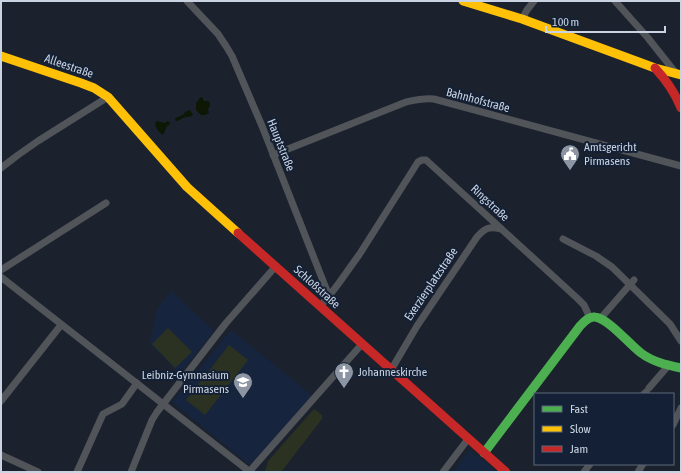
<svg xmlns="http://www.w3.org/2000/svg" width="682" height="473" font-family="'Asap Condensed',sans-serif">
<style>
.built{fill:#16253d}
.green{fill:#2b3221}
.water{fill:#0e1604}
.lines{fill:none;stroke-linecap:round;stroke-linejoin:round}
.street{stroke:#515459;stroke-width:7}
.fast{stroke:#4caf50;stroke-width:9}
.slow{stroke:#ffc107;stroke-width:9}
.jam{stroke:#c62828;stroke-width:9}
.labels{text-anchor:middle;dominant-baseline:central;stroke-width:4;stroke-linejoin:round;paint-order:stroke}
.street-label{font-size:12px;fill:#cad3e1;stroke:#132035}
.poi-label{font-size:12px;fill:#cad3e1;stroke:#132035;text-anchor:start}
</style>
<rect width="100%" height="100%" fill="#1b222d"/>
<g class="built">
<path d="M 171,291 L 214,331 L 180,374 L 150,344 L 157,309 Z"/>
<path d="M 231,330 L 313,396 L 251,466 L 172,402 Z"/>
<path d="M 470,450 L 486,463 L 496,472 L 453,472 Z"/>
</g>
<g class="green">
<path d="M 168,328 L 192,352 L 175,368 L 152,344 Z"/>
<path d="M 229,345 L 248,360 L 205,415 L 186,400 Z"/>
<path d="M 314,409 L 322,415 L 322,419 L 281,472 L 265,472 L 268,461 Z"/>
</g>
<g class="water">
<path d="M 201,97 L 202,97 L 204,101 L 208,101 L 210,103 L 210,106 L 208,109 L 209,113 L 205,115 L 201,115 L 196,110 L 196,103 Z"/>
<path d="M 190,110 L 193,115 C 188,118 187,116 183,118 C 180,119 179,121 176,121 L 175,119 L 176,118 L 183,115 L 185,112 Z"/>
<path d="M 156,121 L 165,123 L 168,121 L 170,123 L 170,124 L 167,126 L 163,135 C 158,131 154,127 156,121 Z"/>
</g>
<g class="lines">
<g class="street">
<path d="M 187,1 L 218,34 L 226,46 L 232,56 L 262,126 L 329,296"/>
<path d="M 615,1 L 648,38 L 671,67 L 676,73"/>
<path d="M 522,19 L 527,10 L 534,1"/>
<path d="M 273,155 L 406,102 C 415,100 423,98 434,99 L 681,166"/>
<path d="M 1,168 L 18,155 L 38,141 L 108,97"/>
<path d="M 563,239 L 596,256 L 612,267 L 670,324 L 681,341"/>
<path d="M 1,270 L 106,203"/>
<path d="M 1,277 L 250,472"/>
<path d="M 320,306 C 335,291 346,272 359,255 C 379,224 398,193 418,162 L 422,160 L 426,160 L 577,298 L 584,305 L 590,318"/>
<path d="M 600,319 L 634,280"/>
<path d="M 391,370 L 417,326 L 477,237 C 485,228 489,226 501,229"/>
<path d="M 649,388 L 668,366"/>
<path d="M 644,394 L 646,392"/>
<path d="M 1,401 L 61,325"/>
<path d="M 673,425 L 681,408"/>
<path d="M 1,455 L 38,472"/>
<path d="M 77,472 L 103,414 L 122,404 L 137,383"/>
<path d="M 131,472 L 152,420 L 157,412 L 226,323 L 276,266"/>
<path d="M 249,472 L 362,344"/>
<path d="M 443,472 L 468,439"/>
<path d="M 584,472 L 590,464"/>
<path d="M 638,472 L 643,464"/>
</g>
<path class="fast" d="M 484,453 L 580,326 C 584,322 589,316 595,317 C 609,319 629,344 641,353 C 653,362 667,365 681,368"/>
<g class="slow">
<path d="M 463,1 L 522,19 L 655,68 L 681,75"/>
<path d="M 1,56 L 81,83 L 94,88 L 108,97 L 187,187 L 238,233"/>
</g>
<g class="jam">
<path d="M 655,68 C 666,80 675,92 681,108"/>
<path d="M 238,233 L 506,472"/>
</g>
</g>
<defs>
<g id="civic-pin" transform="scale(1)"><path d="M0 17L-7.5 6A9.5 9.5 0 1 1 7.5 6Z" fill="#8d95a2" stroke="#132035"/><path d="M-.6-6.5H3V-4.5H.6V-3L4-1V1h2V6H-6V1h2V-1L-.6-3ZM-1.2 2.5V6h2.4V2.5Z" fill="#fff"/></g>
<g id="church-pin" transform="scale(1)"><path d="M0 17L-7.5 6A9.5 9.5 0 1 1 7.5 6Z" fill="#8d95a2" stroke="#132035"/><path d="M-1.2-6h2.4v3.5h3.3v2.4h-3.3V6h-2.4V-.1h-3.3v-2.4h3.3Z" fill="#fff"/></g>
<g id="school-pin" transform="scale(1)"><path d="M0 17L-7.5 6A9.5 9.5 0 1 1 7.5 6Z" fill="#8d95a2" stroke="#132035"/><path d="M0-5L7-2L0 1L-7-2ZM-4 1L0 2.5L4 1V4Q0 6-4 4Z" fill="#fff"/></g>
</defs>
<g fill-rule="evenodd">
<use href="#civic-pin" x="570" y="154"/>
<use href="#church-pin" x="344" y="372"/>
<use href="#school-pin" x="243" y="382"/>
</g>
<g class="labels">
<g class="street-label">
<text transform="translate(69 66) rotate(19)">Alleestraße</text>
<text transform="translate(478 100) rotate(15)">Bahnhofstraße</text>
<text transform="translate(281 145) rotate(68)">Hauptstraße</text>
<text transform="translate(490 203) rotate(43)">Ringstraße</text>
<text transform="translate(431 284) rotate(-56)">Exerzierplatzstraße</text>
<text transform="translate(317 287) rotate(42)">Schloßstraße</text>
</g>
<g class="poi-label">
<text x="584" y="147">Amtsgericht<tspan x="584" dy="14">Pirmasens</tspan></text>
<text x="358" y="372">Johanneskirche</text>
<text x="229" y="375" text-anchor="end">Leibniz-Gymnasium<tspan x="229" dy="14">Pirmasens</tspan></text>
</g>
</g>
<rect width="682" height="473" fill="none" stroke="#cad3e1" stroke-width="4"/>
<rect x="534" y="393" width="140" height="72" fill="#132035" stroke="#5c687a"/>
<rect x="542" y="406" width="20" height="6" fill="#4caf50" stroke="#5c687a"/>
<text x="570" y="413" font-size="12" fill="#cad3e1">Fast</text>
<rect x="542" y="426" width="20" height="6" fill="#ffc107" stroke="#5c687a"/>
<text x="570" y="433" font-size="12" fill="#cad3e1">Slow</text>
<rect x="542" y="446" width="20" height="6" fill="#c62828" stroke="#5c687a"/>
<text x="570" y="453" font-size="12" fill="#cad3e1">Jam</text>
<path d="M546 26v6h119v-6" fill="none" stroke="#cad3e1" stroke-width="2"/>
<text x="552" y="26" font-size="12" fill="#cad3e1" stroke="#132035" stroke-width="3" paint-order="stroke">100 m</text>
</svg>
